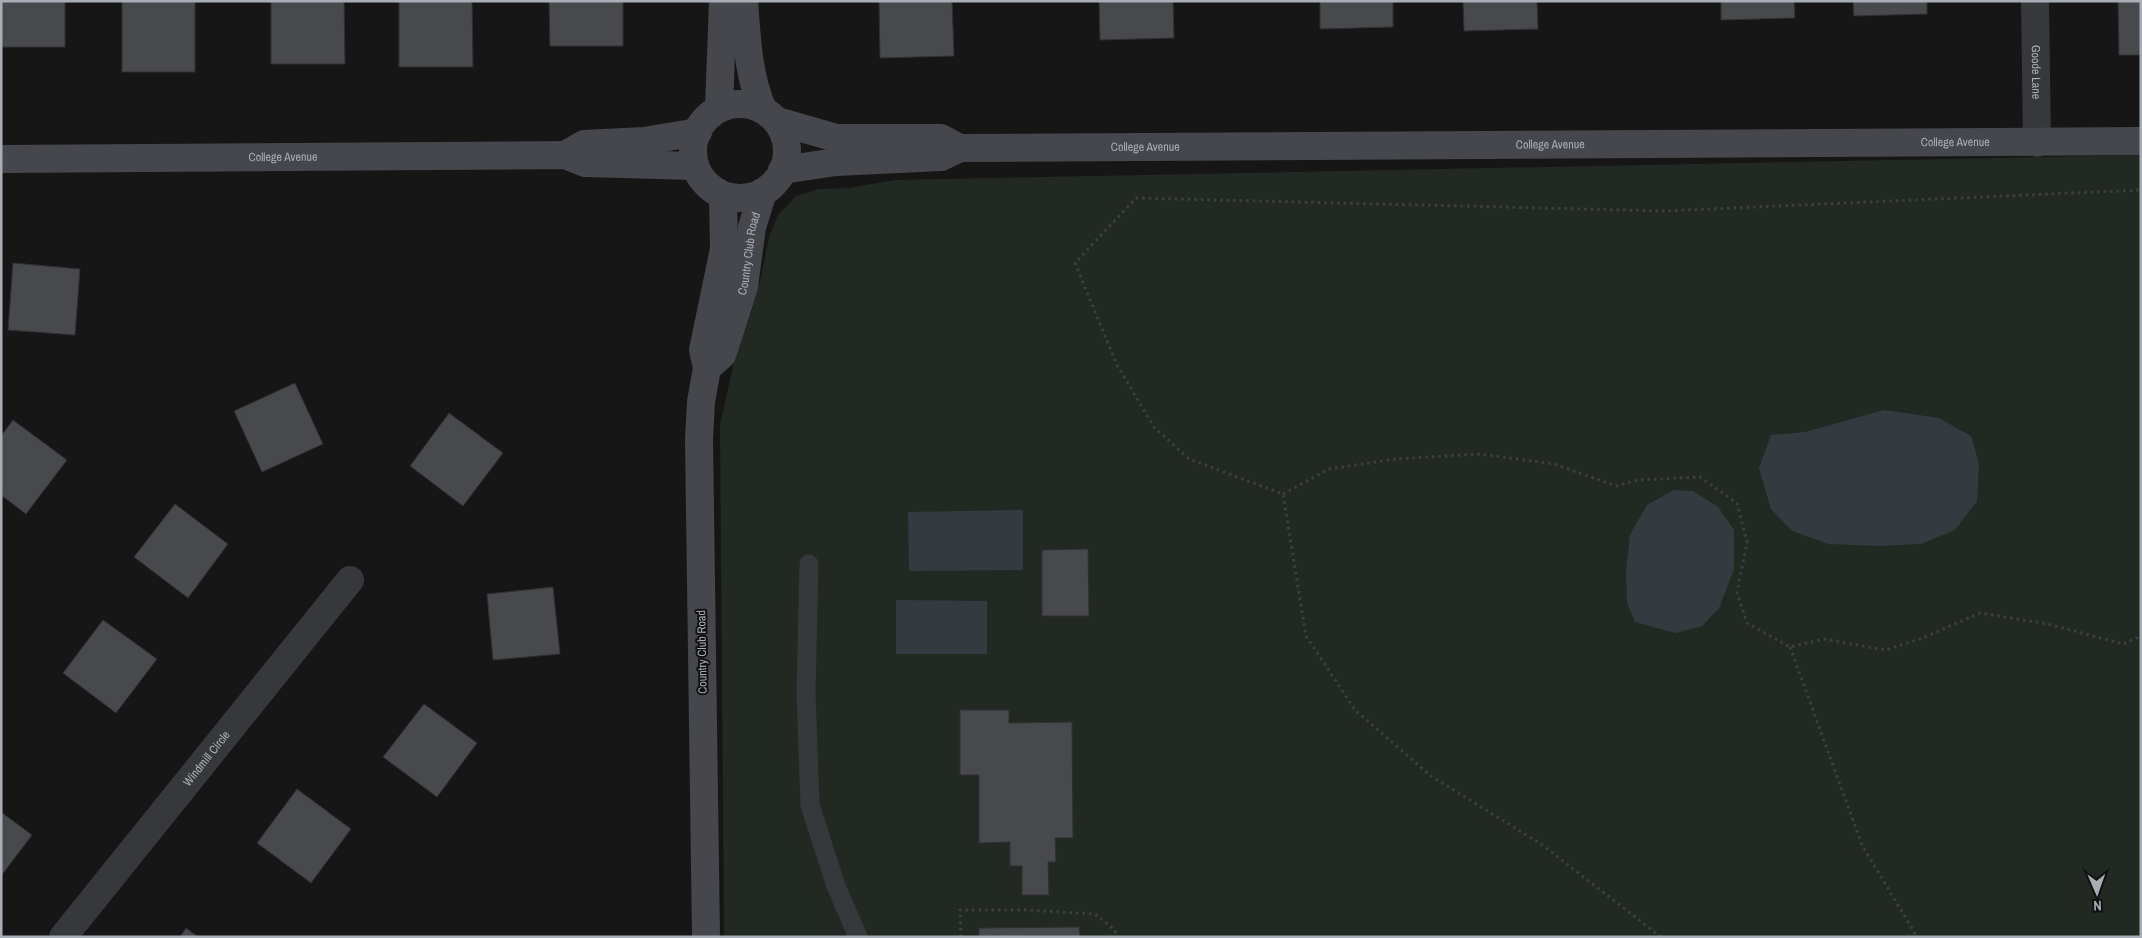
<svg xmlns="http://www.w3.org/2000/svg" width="2142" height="938" font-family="'Archivo Narrow',sans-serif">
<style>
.green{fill:#222923}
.water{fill:#333b40}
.building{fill:#48494c;stroke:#303033}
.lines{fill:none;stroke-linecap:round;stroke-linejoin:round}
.path{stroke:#3d3f43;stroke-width:3;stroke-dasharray:2.5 4;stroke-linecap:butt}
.lane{stroke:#37383c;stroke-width:19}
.street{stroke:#37383c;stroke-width:28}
.secondary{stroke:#46474c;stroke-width:28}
.labels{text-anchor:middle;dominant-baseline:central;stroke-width:4;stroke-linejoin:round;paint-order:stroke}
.street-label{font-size:12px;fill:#a9aeb6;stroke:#111112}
</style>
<rect width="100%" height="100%" fill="#161617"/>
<path class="green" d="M 2141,155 L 2141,937 L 724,937 L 720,425 L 736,353 L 750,316 L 761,277 L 769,237 L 778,215 L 796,196 L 819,189 L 849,188 L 895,180 Z"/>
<g class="water">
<path d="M 1884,410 L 1939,418 L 1971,436 L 1979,464 L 1977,501 L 1955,530 L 1921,544 L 1879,546 L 1829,544 L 1792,531 L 1771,509 L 1759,468 L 1771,435 L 1805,432 Z"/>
<path d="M 1674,490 L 1693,491 L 1718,507 L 1734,530 L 1734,569 L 1719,608 L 1702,626 L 1675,633 L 1635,622 L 1627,603 L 1626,571 L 1630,535 L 1647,505 Z"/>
<path d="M 1023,510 L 1023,570 L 909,571 L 908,512 Z"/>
<path d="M 896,600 L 987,601 L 987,654 L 896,654 Z"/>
</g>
<g class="building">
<rect x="1" y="1" width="64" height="46"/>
<rect x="122" y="1" width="73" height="71"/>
<path d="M 271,1 L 344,1 L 345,64 L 271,64 Z"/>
<path d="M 399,1 L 472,1 L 473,67 L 399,67 Z"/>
<path d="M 549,1 L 623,1 L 623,46 L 550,46 Z"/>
<path d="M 879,1 L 952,1 L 954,56 L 880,58 Z"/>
<path d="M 1099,1 L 1173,1 L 1174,38 L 1100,40 Z"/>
<path d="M 1320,1 L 1393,1 L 1393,27 L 1320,29 Z"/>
<path d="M 1463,1 L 1537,1 L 1538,29 L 1464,31 Z"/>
<path d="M 1721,1 L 1794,1 L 1795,18 L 1721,20 Z"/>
<path d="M 1853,1 L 1927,1 L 1927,14 L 1854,16 Z"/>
<path d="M 2118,1 L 2141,1 L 2141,55 L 2119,55 Z"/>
<path d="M 13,263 L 80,269 L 75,335 L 8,330 Z"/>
<path d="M 295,383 L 323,444 L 262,472 L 234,411 Z"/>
<path d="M 449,413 L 503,453 L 463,506 L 410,466 Z"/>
<path d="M 13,420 L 67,460 L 26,514 L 1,495 L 1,436 Z"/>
<path d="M 175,504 L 228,544 L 188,598 L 134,557 Z"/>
<path d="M 1088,549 L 1089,616 L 1042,616 L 1042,550 Z"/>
<path d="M 553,587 L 560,654 L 493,660 L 487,594 Z"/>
<path d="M 103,620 L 157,659 L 116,713 L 63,673 Z"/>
<path d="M 424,704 L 477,743 L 437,797 L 383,757 Z"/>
<path d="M 960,710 L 1009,710 L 1009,723 L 1072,722 L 1073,838 L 1055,838 L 1056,862 L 1048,862 L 1049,895 L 1022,895 L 1022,866 L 1010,866 L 1010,842 L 979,843 L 979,775 L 960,775 Z"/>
<path d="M 297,789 L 351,829 L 311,883 L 257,843 Z"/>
<path d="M 1,812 L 32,835 L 1,876 Z"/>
<path d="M 1079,927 L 1080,937 L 979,937 L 979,928 Z"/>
<path d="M 186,928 L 198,937 L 180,937 Z"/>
</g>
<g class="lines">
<g class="path">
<path d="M 1283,494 L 1329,469 L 1396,459 L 1480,454 L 1554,464 L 1616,486 L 1637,480 L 1700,477 L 1737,503 L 1747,542 L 1737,592 L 1747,623 L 1790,647 L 1824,639 L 1885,650 L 1920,639 L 1980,613 L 2048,624 L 2123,644 L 2141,636"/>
<path d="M 1790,647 L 1862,845 L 1917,937"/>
<path d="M 961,937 L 960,910 L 1025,910 L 1095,914 L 1115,930 L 1117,937"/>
<path d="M 1661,937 L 1541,844 L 1431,776 L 1355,710 L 1306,636 L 1283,494 L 1189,459 L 1154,427 L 1117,365 L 1075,263 L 1136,198 L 1664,211 L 2141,190"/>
</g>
<path class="lane" d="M 809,564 L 806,692 L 810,805 L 836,886 L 858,937"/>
<g class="street">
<path id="s1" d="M 2035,1 L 2037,143"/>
<path id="s2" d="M 63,937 L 350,580"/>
</g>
<g class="secondary">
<path d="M 744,1 C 747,39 748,75 763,110"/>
<circle cx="740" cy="151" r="47"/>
<path d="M 719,108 L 723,1"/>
<path d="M 777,121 L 836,138 L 941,138 L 956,146"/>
<path d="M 565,155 L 584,144 L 644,141 L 698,132"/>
<path id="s3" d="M 1,159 L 565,155 L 585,163 L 695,166"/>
<path id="s4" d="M 782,170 L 836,162 L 941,157 L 960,148 L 2141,141"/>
<path id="s5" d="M 707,368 L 722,355 L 738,306 L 744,286 L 752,227 L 763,192"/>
<path d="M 706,937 L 699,439 L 701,402 L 707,368 L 703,350 L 724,249 L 723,196"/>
</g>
</g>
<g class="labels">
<g class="street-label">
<text stroke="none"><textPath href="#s1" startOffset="71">Goode Lane</textPath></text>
<text stroke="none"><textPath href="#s4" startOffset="1176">College Avenue</textPath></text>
<text stroke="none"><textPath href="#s4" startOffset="771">College Avenue</textPath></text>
<text stroke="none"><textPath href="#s4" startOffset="366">College Avenue</textPath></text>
<text stroke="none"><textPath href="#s3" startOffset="282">College Avenue</textPath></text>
<text stroke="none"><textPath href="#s5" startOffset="125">Country Club Road</textPath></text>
<text transform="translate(702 652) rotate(-91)">Country Club Road</text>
<text stroke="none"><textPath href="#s2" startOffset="229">Windmill Circle</textPath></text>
</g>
</g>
<rect width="2142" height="938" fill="none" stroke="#a9aeb6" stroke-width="5"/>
<g transform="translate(2097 893) rotate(178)" stroke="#111112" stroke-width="4" paint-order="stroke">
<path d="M0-4L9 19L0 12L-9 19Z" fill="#a9aeb6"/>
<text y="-8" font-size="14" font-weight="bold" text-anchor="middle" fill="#a9aeb6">N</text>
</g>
</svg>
